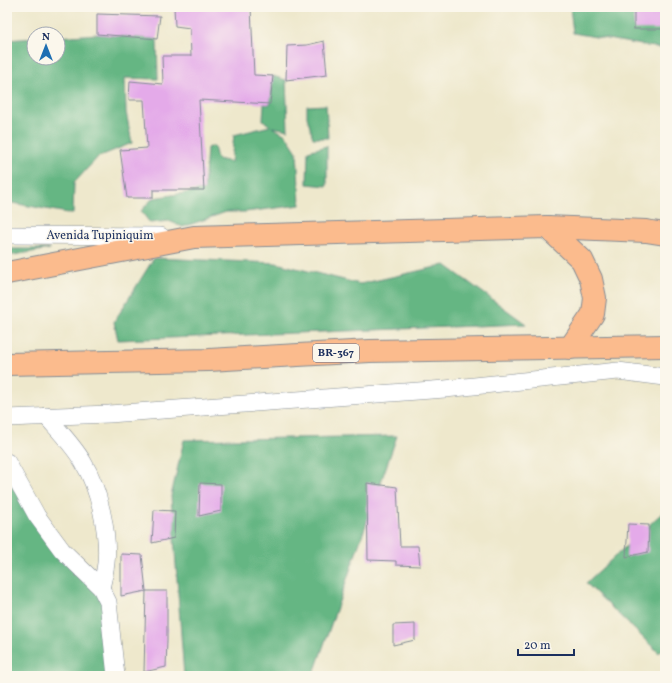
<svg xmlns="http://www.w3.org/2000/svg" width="672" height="683" font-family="Vollkorn,serif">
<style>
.forest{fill:#65b683;stroke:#407270}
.building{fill:#e4aae9}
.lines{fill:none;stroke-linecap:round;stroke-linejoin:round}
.minor-casing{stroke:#848c95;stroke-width:18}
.primary-casing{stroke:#848c95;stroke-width:24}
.minor{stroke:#fff;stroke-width:17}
.primary{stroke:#fbbb8d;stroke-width:22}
.labels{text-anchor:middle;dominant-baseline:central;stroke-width:3;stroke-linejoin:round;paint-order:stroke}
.shield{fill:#fbf7ec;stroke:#5e6b89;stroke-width:1}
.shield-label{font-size:11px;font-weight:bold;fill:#1b2f5e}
.street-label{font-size:12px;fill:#1b2f5e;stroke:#fbf7ec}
</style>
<rect width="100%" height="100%" fill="#fbf7ec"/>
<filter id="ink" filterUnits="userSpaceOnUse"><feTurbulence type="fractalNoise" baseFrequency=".025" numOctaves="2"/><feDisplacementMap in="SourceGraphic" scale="8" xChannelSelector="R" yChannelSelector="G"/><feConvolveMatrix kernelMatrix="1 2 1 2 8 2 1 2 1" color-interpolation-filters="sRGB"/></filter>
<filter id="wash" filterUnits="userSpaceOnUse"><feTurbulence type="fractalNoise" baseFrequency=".012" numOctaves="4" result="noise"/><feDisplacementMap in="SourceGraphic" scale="16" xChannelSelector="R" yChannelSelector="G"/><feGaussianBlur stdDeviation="0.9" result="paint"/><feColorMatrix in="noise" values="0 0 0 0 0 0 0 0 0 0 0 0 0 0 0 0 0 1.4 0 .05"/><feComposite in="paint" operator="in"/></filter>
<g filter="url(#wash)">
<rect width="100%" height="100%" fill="#eee8cc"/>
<g class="forest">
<path d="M 570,7 L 665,7 L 665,49 L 573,33 Z"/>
<path d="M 97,34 L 157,39 L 158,79 L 125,78 L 126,112 L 132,143 L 98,157 L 74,183 L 73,214 L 7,202 L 7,40 L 34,38 L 34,58 L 58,58 L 58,37 Z"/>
<path d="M 273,76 L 286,80 L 288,130 L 272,127 L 286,135 L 297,152 L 300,205 L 245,212 L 226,212 L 183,227 L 169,221 L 150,223 L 141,211 L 153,198 L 204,190 L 207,148 L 214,146 L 217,159 L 231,162 L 234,135 L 270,126 L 263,120 L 264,104 L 270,104 Z"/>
<path d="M 326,105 L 328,138 L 313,138 L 307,117 L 307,106 Z"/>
<path d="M 327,146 L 327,186 L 307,184 L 308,151 Z"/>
<path d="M 7,249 L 50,249 L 7,256 Z"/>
<path d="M 154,258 L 276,263 L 360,284 L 445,265 L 526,324 L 118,340 L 114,322 Z"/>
<path d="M 397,436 L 313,676 L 184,676 L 171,496 L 184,440 Z"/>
<path d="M 7,481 L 101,588 L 113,676 L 7,676 Z"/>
<path d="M 665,500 L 665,647 L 659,653 L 586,583 L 662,513 Z"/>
</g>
<g id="blocks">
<g class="building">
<path d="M 174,7 L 251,7 L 254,75 L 273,76 L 270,104 L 199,100 L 204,190 L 153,190 L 153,198 L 127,198 L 120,150 L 147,148 L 144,100 L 129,100 L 130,81 L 163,84 L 162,56 L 191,56 L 190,28 L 175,26 Z"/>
<rect x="634" y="7" width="31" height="22"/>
<path d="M 97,14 L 160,16 L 157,39 L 97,34 Z"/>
<path d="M 324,41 L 327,75 L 286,80 L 287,46 L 307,45 Z"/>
<path d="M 200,483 L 221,484 L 221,511 L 199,516 Z"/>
<path d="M 367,483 L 397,487 L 400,546 L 418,546 L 420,566 L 396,565 L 396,561 L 368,560 Z"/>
<path d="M 154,510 L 175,511 L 174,538 L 152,543 Z"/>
<path d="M 628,524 L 649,525 L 648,552 L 626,557 Z"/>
<path d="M 121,554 L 142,555 L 146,591 L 121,596 Z"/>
<path d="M 146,591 L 167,591 L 167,640 L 166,667 L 144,672 Z"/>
<path d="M 415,624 L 415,640 L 393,645 L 393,625 Z"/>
</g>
</g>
</g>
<g filter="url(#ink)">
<use href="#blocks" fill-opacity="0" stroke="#848c95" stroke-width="1"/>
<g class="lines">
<g class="minor-casing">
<g id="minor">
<path d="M 7,235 L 161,236"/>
<path d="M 46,416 C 59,431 73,445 83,462 C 99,488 109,534 106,563 C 105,572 103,580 101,588"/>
<path d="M 7,418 L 109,414 L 445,389 L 618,371 L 665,377"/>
<path d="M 7,462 L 37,516 L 62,550 L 101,588 L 108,602 L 116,676"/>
</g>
</g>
<g class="primary-casing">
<g id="primary">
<path d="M 547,227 L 582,260 L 591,279 L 595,298 L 593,314 L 570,348"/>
<path d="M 7,273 L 194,237 L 547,227 L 646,231 L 665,234"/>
<path d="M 7,364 L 209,360 L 370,351 L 665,346"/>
</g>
</g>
<use href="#minor" class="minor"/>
<use href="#primary" class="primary"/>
</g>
</g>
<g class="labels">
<rect class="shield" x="313" y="344" width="46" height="18" rx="3"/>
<g class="shield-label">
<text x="336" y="353">BR-367</text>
</g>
<g class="street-label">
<text x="100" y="236">Avenida Tupiniquim</text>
</g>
</g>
<rect width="672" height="683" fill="none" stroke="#fbf7ec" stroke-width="24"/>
<g transform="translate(46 46)"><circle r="19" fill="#fbf7ec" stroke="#a1a7b3"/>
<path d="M0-3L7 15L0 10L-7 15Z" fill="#1f6fb2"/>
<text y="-6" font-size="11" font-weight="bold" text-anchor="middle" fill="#1b2f5e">N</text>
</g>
<path d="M518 649v6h56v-6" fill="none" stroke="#1b2f5e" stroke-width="2"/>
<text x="524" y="649" font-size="12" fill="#1b2f5e" stroke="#fbf7ec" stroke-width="3" paint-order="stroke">20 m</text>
</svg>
